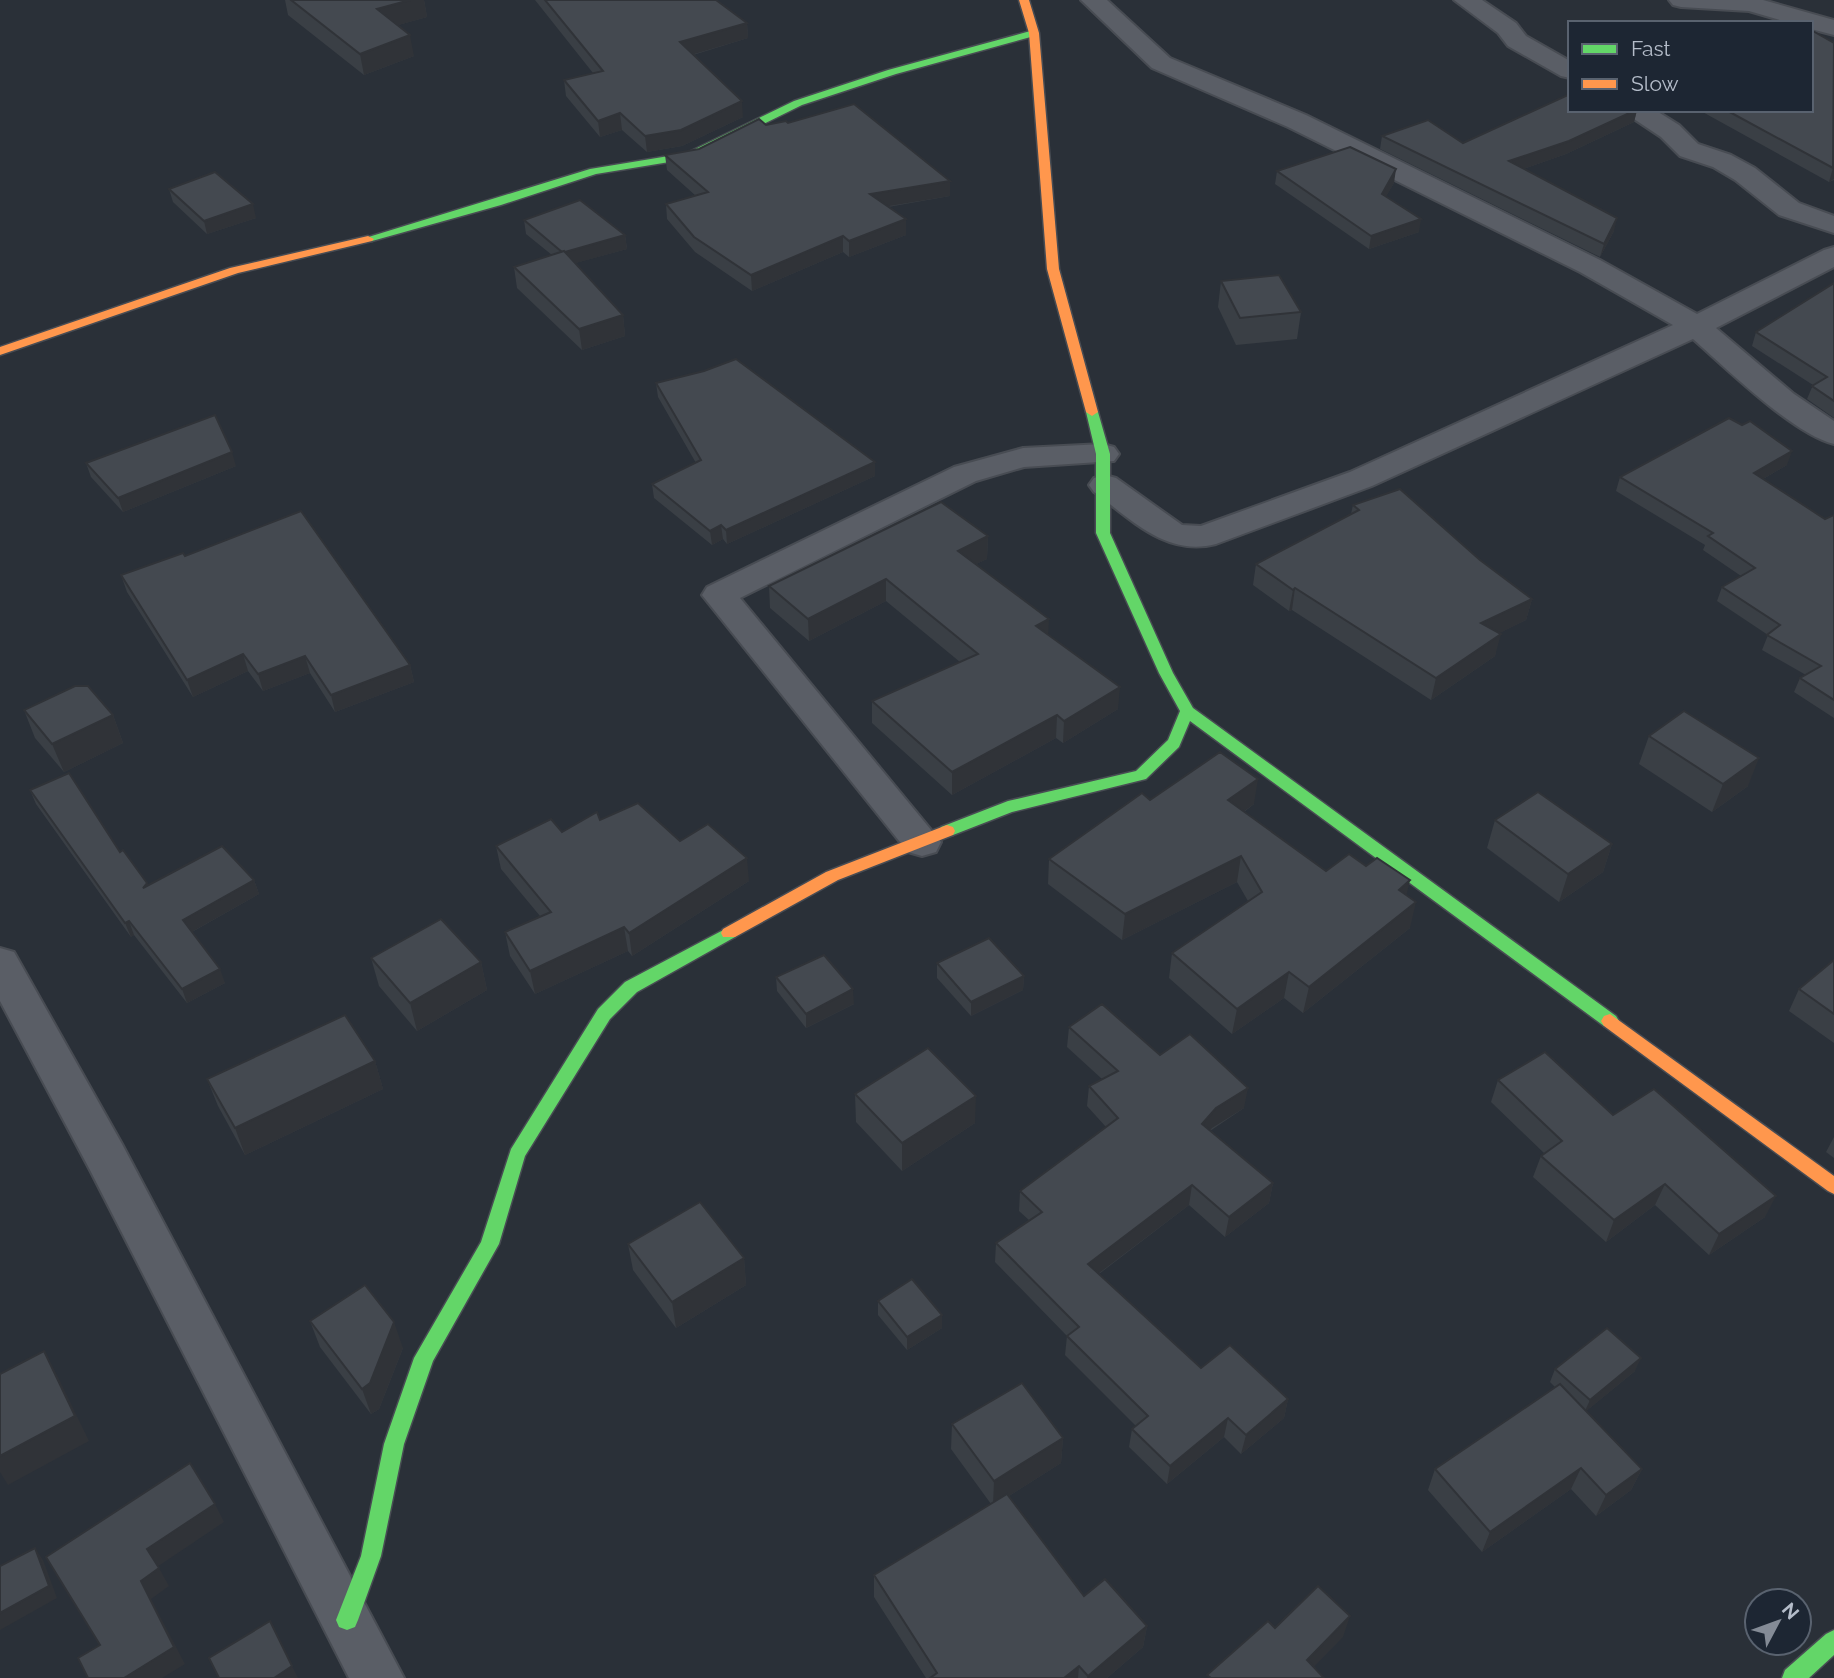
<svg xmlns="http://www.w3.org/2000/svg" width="1834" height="1678" font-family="Raleway,sans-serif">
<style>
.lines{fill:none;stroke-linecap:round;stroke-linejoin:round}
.street-casing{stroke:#484c53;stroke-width:4}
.fast-casing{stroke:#484c53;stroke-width:3}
.slow-casing{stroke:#484c53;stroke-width:3}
.street{fill:#5a5e66;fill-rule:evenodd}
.fast{fill:#63d668;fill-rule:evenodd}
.slow{fill:#ff974d;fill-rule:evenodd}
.wall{fill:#3a3f45}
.shaded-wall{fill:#303338}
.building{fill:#444950;stroke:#303338;stroke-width:2}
</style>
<rect width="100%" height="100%" fill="#2a3038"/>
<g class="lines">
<g class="street-casing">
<g id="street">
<path d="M 1081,0 L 1107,0 L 1170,58 L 1306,115 L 1600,260 L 1697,314 L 1824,250 L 1834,247 L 1834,267 L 1716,328 L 1794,394 L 1834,421 L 1834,444 C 1793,434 1726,368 1693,339 L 1372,486 L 1216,544 C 1166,557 1131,519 1094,492 L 1089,485 L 1094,478 L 1105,475 L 1116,478 L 1182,525 L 1201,526 L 1350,472 L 1673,325 L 1580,272 L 1288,127 L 1152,68 Z"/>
<path d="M 1454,0 L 1482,0 L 1516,23 L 1526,36 L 1570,61 L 1570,78 L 1561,76 L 1508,46 L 1498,33 Z"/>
<path d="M 1669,0 L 1763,0 L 1834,20 L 1834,35 L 1811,29 L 1811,23 L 1790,23 L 1749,11 L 1681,7 L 1673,5 Z"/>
<path d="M 1624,110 L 1655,110 L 1679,125 L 1698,144 L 1731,155 L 1755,168 L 1799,203 L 1834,216 L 1834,233 L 1779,215 L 1735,180 L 1713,167 L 1680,156 L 1661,137 L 1628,115 Z"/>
<path d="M 1103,444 L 1114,447 L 1119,454 L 1114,461 L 1024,467 L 976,481 L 740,598 L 941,842 L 936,852 L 922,856 L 908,852 L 702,595 L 707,587 L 954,467 L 1023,448 Z"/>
<path d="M 0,948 L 14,952 L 122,1144 L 404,1678 L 349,1678 L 90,1170 L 0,1001 Z"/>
</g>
</g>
<g class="fast-casing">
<g id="fast">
<path d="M 1034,30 L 1038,31 L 1038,35 L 896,74 L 802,105 L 694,158 L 596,174 L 501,205 L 372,241 L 362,239 L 590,169 L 687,153 L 794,101 L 888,70 Z"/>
<path d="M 1092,408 L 1098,412 L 1110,454 L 1110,533 L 1173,673 L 1193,708 L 1616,1016 L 1619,1021 L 1616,1026 L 1604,1026 L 1190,721 L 1179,747 L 1146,779 L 1012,812 L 953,835 L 941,835 L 939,831 L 941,827 L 1008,801 L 1136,771 L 1168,740 L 1180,711 L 1159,673 L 1096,533 L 1096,454 L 1086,412 Z"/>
<path d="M 729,927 L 735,929 L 737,933 L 735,937 L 637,992 L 610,1019 L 525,1156 L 499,1244 L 433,1361 L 404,1444 L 381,1556 L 358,1620 L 355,1627 L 347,1630 L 339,1627 L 336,1620 L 361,1556 L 384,1444 L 414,1358 L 481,1242 L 511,1149 L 598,1009 L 625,982 Z"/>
<path d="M 1834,1630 L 1834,1655 L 1809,1678 L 1782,1678 L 1785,1670 L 1826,1634 Z"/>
</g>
</g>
<g class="slow-casing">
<g id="slow">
<path d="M 1019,0 L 1029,0 L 1039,33 L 1059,269 L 1098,412 L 1092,416 L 1086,412 L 1047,269 L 1029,33 Z"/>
<path d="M 368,236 L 374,239 L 372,241 L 238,273 L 0,355 L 0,347 L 230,268 Z"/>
<path d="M 947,825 L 953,827 L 955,831 L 953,835 L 838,880 L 735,937 L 723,937 L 721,933 L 723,929 L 826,872 Z"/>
<path d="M 1610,1014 L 1834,1176 L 1834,1194 L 1828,1191 L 1604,1026 L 1601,1021 L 1604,1016 Z"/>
</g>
</g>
<use href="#street" class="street"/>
<use href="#fast" class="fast"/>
<use href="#slow" class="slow"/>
</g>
<g class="wall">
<path d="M 285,0 L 424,0 L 427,17 L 398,25 L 414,56 L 364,75 L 288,15 Z"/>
<path d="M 535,0 L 716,0 L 747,23 L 748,38 L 693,55 L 743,117 L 682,146 L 647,152 L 622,130 L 600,137 L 566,96 L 564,80 L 593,73 Z"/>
<path d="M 1834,43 L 1834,180 L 1829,182 L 1699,110 L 1811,110 Z"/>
<path d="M 1570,110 L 1637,110 L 1634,122 L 1566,154 L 1523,169 L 1614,231 L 1600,257 L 1380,149 L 1382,136 L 1463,143 Z"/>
<path d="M 788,123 L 950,196 L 888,207 L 906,235 L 849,257 L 843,252 L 752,291 L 695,252 L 667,219 L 666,204 L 696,196 L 667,170 L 665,155 L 699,149 L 766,125 Z"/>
<path d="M 1277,171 L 1394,183 L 1386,196 L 1419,232 L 1369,249 L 1275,184 Z"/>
<path d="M 169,189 L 256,218 L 207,234 L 173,202 Z"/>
<path d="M 524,220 L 625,235 L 627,249 L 575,263 L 623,315 L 625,336 L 582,350 L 517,288 L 514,267 L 552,255 L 526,234 Z"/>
<path d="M 1221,281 L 1301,312 L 1297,339 L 1236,345 L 1218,307 Z"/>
<path d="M 1834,283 L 1834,418 L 1807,399 L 1813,385 L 1752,346 L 1756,332 Z"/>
<path d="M 656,383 L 875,462 L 875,476 L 727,544 L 723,539 L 712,545 L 654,498 L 652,484 L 696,463 L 658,397 Z"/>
<path d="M 86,463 L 236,466 L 123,512 L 91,477 Z"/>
<path d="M 1787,465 L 1763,479 L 1825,519 L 1834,515 L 1834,718 L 1794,692 L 1800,678 L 1806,675 L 1762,650 L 1768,635 L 1717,601 L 1722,587 L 1741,576 L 1703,550 L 1705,545 L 1616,491 L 1620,477 Z"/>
<path d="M 1353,505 L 1480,560 L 1532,599 L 1526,620 L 1499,633 L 1495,656 L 1431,700 L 1292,610 L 1289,611 L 1253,585 L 1256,564 L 1351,514 Z"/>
<path d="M 988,536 L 987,559 L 976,564 L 1048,634 L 1118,709 L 1063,743 L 1056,738 L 952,795 L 872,723 L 872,701 L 960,662 L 886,601 L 809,641 L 770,608 L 769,586 Z"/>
<path d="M 185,556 L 410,665 L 414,682 L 335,712 L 310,673 L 263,691 L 248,671 L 193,697 L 127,592 L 121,575 Z"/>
<path d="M 24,710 L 113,715 L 123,743 L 64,772 L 35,738 Z"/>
<path d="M 1649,736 L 1748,786 L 1712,812 L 1639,764 Z"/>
<path d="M 30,790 L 120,852 L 148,885 L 254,880 L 259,894 L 192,932 L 225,983 L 187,1003 L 134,935 L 131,937 L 36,804 Z"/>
<path d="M 1150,800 L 1254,804 L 1244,812 L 1326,871 L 1407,896 L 1410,928 L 1303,1013 L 1284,998 L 1232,1034 L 1169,978 L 1172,953 L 1248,901 L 1237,882 L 1122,940 L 1048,884 L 1049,859 Z"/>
<path d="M 600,820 L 680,841 L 749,881 L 632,956 L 628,951 L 535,994 L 510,956 L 505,932 L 540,916 L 501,869 L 496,846 L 562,832 Z"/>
<path d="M 1495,820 L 1612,844 L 1603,872 L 1559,902 L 1487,848 Z"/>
<path d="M 371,958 L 481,962 L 487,990 L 417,1031 L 379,986 Z"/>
<path d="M 1834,960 L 1834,1043 L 1789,1011 L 1799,989 Z"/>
<path d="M 937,963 L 1024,976 L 1023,990 L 971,1016 L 937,978 Z"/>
<path d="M 776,977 L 854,1004 L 806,1028 L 777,991 Z"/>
<path d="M 1069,1027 L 1160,1055 L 1244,1108 L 1210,1131 L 1273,1183 L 1269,1203 L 1225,1237 L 1189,1205 L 1099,1274 L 1201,1368 L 1288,1399 L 1284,1418 L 1241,1454 L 1224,1437 L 1167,1484 L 1129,1447 L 1132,1429 L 1136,1426 L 1065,1355 L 1067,1336 L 995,1262 L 996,1243 L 1029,1220 L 1019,1211 L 1020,1191 L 1106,1127 L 1087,1106 L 1089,1086 L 1102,1079 L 1067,1047 Z"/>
<path d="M 375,1061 L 383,1089 L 245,1155 L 218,1106 L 207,1079 Z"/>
<path d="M 1498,1080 L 1613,1115 L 1765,1217 L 1709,1255 L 1655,1205 L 1606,1242 L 1533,1177 L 1541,1156 L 1544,1153 L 1491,1102 Z"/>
<path d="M 855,1094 L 975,1123 L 902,1171 L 856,1122 Z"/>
<path d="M 1834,1137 L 1834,1158 L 1826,1152 Z"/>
<path d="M 628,1244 L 744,1258 L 746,1285 L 676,1328 L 633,1270 Z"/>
<path d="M 878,1301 L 942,1315 L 942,1328 L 907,1350 L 878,1315 Z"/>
<path d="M 310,1321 L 403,1348 L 379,1409 L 371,1414 L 320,1347 Z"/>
<path d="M 1555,1369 L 1635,1371 L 1586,1411 L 1642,1469 L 1631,1490 L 1596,1516 L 1571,1489 L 1482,1552 L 1428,1490 L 1435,1469 L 1556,1388 L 1550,1382 Z"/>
<path d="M 952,1424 L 1063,1438 L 1061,1463 L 1009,1496 L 1084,1596 L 1147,1626 L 1143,1647 L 1107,1678 L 926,1678 L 874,1597 L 874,1575 L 991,1504 L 951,1449 Z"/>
</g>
<g class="shaded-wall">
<path d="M 410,0 L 424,0 L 427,17 L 381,30 L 377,9 Z"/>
<path d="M 747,23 L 748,38 L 681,58 L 680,42 Z"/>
<path d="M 410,35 L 414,56 L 364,75 L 360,54 Z"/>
<path d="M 742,101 L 743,117 L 682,146 L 647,152 L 645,136 Z"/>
<path d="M 1636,110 L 1637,110 L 1634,122 L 1566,154 L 1506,175 L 1509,161 Z"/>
<path d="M 620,113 L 622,130 L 600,137 L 598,121 Z"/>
<path d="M 1833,168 L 1834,168 L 1834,179 L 1829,182 Z"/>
<path d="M 1396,169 L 1394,183 L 1380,207 L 1382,194 Z"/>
<path d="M 950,181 L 950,196 L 871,209 L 870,194 Z"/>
<path d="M 253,204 L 256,218 L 207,234 L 204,221 Z"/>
<path d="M 1617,218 L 1614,231 L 1600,257 L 1604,244 Z"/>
<path d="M 906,219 L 906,235 L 849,257 L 849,241 Z"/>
<path d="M 1421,219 L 1419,232 L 1369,249 L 1371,236 Z"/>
<path d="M 625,235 L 627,249 L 565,266 L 563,252 Z"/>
<path d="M 843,236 L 843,252 L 752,291 L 751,275 Z"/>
<path d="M 623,315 L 625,336 L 582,350 L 579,329 Z"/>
<path d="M 1792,451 L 1787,465 L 1749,487 L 1754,473 Z"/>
<path d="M 232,452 L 236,466 L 123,512 L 118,498 Z"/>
<path d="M 875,462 L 875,476 L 727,544 L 726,530 Z"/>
<path d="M 721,525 L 723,539 L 712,545 L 710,531 Z"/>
<path d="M 988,536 L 987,559 L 957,573 L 958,551 Z"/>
<path d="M 886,579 L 886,601 L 809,641 L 808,619 Z"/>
<path d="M 1295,588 L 1292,610 L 1289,611 L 1293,590 Z"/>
<path d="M 1532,599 L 1526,620 L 1476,645 L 1481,623 Z"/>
<path d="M 1049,619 L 1048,641 L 1036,626 Z"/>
<path d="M 1501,634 L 1495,656 L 1431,700 L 1436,678 Z"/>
<path d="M 243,654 L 248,671 L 193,697 L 187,680 Z"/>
<path d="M 305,656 L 310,673 L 263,691 L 258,674 Z"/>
<path d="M 410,665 L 414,682 L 335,712 L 331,695 Z"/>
<path d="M 1120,687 L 1118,709 L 1063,743 L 1064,721 Z"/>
<path d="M 113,715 L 123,743 L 64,772 L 52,744 Z"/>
<path d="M 1057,715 L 1056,738 L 952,795 L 952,772 Z"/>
<path d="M 1759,758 L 1748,786 L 1712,812 L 1723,784 Z"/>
<path d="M 1258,779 L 1254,804 L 1224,826 L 1228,800 Z"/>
<path d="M 1612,844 L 1603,872 L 1559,902 L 1568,874 Z"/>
<path d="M 1241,856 L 1237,882 L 1122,940 L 1125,914 Z"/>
<path d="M 747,858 L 749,881 L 632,956 L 629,933 Z"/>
<path d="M 254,880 L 259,894 L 188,934 L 183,920 Z"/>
<path d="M 1410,880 L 1404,906 L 1399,890 Z"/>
<path d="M 1416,902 L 1410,928 L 1303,1013 L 1309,987 Z"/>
<path d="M 129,921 L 134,935 L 131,937 L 125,923 Z"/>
<path d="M 624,927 L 628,951 L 535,994 L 530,971 Z"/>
<path d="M 481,962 L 487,990 L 417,1031 L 410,1003 Z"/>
<path d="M 220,969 L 225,983 L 187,1003 L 182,989 Z"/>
<path d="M 1289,972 L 1284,998 L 1232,1034 L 1237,1009 Z"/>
<path d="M 1024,976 L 1023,990 L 971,1016 L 971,1002 Z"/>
<path d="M 853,989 L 854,1004 L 806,1028 L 806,1014 Z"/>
<path d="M 375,1061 L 383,1089 L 245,1155 L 235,1128 Z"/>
<path d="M 1248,1088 L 1244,1108 L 1212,1128 L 1198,1144 L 1202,1124 L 1216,1108 Z"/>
<path d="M 976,1096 L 975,1123 L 902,1171 L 902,1143 Z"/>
<path d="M 1273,1183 L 1269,1203 L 1225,1237 L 1229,1217 Z"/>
<path d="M 1665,1184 L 1655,1205 L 1606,1242 L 1614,1220 Z"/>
<path d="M 1192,1185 L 1189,1205 L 1086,1283 L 1088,1264 Z"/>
<path d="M 1776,1196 L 1765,1217 L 1709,1255 L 1719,1234 Z"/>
<path d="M 744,1258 L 746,1285 L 676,1328 L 672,1302 Z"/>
<path d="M 942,1315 L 942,1328 L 907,1350 L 907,1337 Z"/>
<path d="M 394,1322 L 403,1348 L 379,1409 L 371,1414 L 362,1389 Z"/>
<path d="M 44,1351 L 58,1377 L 89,1441 L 8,1485 L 0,1472 L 0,1456 Z"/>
<path d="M 1641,1358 L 1635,1371 L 1584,1413 L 1590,1400 Z"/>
<path d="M 1288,1399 L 1284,1418 L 1241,1454 L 1246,1435 Z"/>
<path d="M 1228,1418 L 1224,1437 L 1167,1484 L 1170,1466 Z"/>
<path d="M 1063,1438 L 1061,1463 L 993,1506 L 994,1481 Z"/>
<path d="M 1581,1468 L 1571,1489 L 1482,1552 L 1490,1532 Z"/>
<path d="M 1642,1469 L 1631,1490 L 1596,1516 L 1606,1495 Z"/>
<path d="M 215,1504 L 224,1522 L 157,1567 L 147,1549 Z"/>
<path d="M 35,1548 L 43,1560 L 57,1598 L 0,1630 L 0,1613 Z"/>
<path d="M 159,1568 L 169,1586 L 151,1599 L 185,1664 L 162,1678 L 124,1678 L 141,1581 Z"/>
<path d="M 1350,1616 L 1343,1637 L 1303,1678 L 1307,1660 Z"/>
<path d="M 1147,1626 L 1143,1647 L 1107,1678 L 1087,1678 L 1088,1676 Z"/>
<path d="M 292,1666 L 298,1678 L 274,1678 Z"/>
<path d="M 1079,1666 L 1078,1678 L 1064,1678 Z"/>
</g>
<g class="building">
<path d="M 291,0 L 410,0 L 377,9 L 410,35 L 360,54 Z"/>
<path d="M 545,0 L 716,0 L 747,23 L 680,42 L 742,101 L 681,130 L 645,136 L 620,113 L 598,121 L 564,80 L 603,71 Z"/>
<path d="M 1811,30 L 1834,43 L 1833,168 L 1726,110 L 1811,110 Z"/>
<path d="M 1570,94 L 1570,110 L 1636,110 L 1569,141 L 1509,161 L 1617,218 L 1604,244 L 1382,136 L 1428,120 L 1463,143 Z"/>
<path d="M 854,104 L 950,181 L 870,194 L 906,219 L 849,241 L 843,236 L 751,275 L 694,237 L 666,204 L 708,192 L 665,155 L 699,149 L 759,119 L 766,125 L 786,121 L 788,123 Z"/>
<path d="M 1350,147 L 1396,169 L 1382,194 L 1421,219 L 1371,236 L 1277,171 Z"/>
<path d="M 215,172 L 253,204 L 204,221 L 169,189 Z"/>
<path d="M 580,200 L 625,235 L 565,252 L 562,252 L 524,220 Z"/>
<path d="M 564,251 L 623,315 L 579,329 L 514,267 Z"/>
<path d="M 1279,275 L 1301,312 L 1240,318 L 1221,281 Z"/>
<path d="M 1834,283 L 1834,401 L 1812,386 L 1827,377 L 1756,332 Z"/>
<path d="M 736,359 L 875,462 L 726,530 L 721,525 L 710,531 L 652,484 L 701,460 L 656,383 L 704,371 Z"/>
<path d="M 215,415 L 232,452 L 118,498 L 86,463 Z"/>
<path d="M 1729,418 L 1742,425 L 1750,421 L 1792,451 L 1754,473 L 1825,519 L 1834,515 L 1834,700 L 1800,678 L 1821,666 L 1767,635 L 1780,625 L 1722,587 L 1755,568 L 1708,536 L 1713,533 L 1620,477 Z"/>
<path d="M 1400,489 L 1480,560 L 1532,599 L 1481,623 L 1501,634 L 1436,678 L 1295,588 L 1293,590 L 1256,564 L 1359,510 L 1353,505 Z"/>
<path d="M 941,502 L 988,536 L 958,551 L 1049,619 L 1036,626 L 1120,687 L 1064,721 L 1057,715 L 952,772 L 872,701 L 978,654 L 886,579 L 808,619 L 769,586 Z"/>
<path d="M 301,511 L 410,665 L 331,695 L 305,656 L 258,674 L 243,654 L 187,680 L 121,575 L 183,553 L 185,556 Z"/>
<path d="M 75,686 L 88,686 L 113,715 L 52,744 L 24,710 Z"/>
<path d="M 1684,711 L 1759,758 L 1723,784 L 1649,736 Z"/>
<path d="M 1220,752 L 1258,779 L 1228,800 L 1326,871 L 1349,854 L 1366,866 L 1377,858 L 1410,880 L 1399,890 L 1416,902 L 1309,987 L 1289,972 L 1237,1009 L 1172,953 L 1262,892 L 1241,856 L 1125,914 L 1049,859 L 1142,793 L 1150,800 Z"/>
<path d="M 69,773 L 120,852 L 123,850 L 147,883 L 143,888 L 222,846 L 254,880 L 183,920 L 220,969 L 182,989 L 129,921 L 125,923 L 30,790 Z"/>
<path d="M 1538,792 L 1612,844 L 1568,874 L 1495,820 Z"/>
<path d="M 638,803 L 680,841 L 708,824 L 747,858 L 629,933 L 624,927 L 530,971 L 505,932 L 551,912 L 496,846 L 551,819 L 562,832 L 597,812 L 600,820 Z"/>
<path d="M 441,919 L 481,962 L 410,1003 L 371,958 Z"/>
<path d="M 989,938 L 1024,976 L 971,1002 L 937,963 Z"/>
<path d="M 824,955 L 853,989 L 806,1014 L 776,977 Z"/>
<path d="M 1834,960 L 1834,1014 L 1799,989 Z"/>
<path d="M 1102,1004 L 1160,1055 L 1190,1034 L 1248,1088 L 1216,1108 L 1202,1124 L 1273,1183 L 1229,1217 L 1192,1185 L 1088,1264 L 1201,1368 L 1230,1345 L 1288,1399 L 1246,1435 L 1228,1418 L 1170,1466 L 1132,1429 L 1148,1416 L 1067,1336 L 1079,1327 L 996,1243 L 1042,1212 L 1020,1191 L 1118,1118 L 1089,1086 L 1118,1071 L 1069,1027 Z"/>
<path d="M 345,1015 L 375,1061 L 235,1128 L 207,1079 Z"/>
<path d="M 928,1048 L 976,1096 L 902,1143 L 855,1094 Z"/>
<path d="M 1545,1052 L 1613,1115 L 1654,1089 L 1776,1196 L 1719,1234 L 1665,1184 L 1614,1220 L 1541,1156 L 1562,1141 L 1498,1080 Z"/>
<path d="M 700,1202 L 744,1258 L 672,1302 L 628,1244 Z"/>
<path d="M 912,1279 L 942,1315 L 907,1337 L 878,1301 Z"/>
<path d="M 365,1285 L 394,1322 L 370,1383 L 362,1389 L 310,1321 Z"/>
<path d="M 1607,1328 L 1641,1358 L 1590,1400 L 1555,1369 Z"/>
<path d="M 44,1351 L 75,1416 L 0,1456 L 0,1374 Z"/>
<path d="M 1022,1383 L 1063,1438 L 994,1481 L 952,1424 Z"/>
<path d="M 1560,1384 L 1642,1469 L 1606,1495 L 1581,1468 L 1490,1532 L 1435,1469 Z"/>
<path d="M 190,1463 L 215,1504 L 147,1549 L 159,1568 L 141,1581 L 174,1647 L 124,1678 L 88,1678 L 78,1658 L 100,1645 L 46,1557 Z"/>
<path d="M 1007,1494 L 1084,1596 L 1105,1579 L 1147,1626 L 1088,1676 L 1079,1666 L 1064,1678 L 930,1678 L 937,1673 L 874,1575 Z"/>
<path d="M 35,1548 L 49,1586 L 0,1613 L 0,1566 Z"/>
<path d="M 1318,1586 L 1350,1616 L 1307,1660 L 1324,1678 L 1211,1678 L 1207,1675 L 1268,1621 L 1275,1628 Z"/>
<path d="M 270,1621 L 292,1666 L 274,1678 L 219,1678 L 209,1658 Z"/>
</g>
<rect x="1568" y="21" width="245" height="91" fill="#1d2633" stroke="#59626f" stroke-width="2"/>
<rect x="1582" y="44" width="35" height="10" fill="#63d668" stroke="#59626f" stroke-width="2"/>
<text x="1631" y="56" font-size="21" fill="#b4bcc9">Fast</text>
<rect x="1582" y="79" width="35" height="10" fill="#ff974d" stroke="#59626f" stroke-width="2"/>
<text x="1631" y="91" font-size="21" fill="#b4bcc9">Slow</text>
<g transform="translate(1778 1622) rotate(49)"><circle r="33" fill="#1d2633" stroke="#59626f" stroke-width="2"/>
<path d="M0-5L12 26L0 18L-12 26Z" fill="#848b96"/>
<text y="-10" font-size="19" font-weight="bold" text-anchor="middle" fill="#b4bcc9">N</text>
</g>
</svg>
